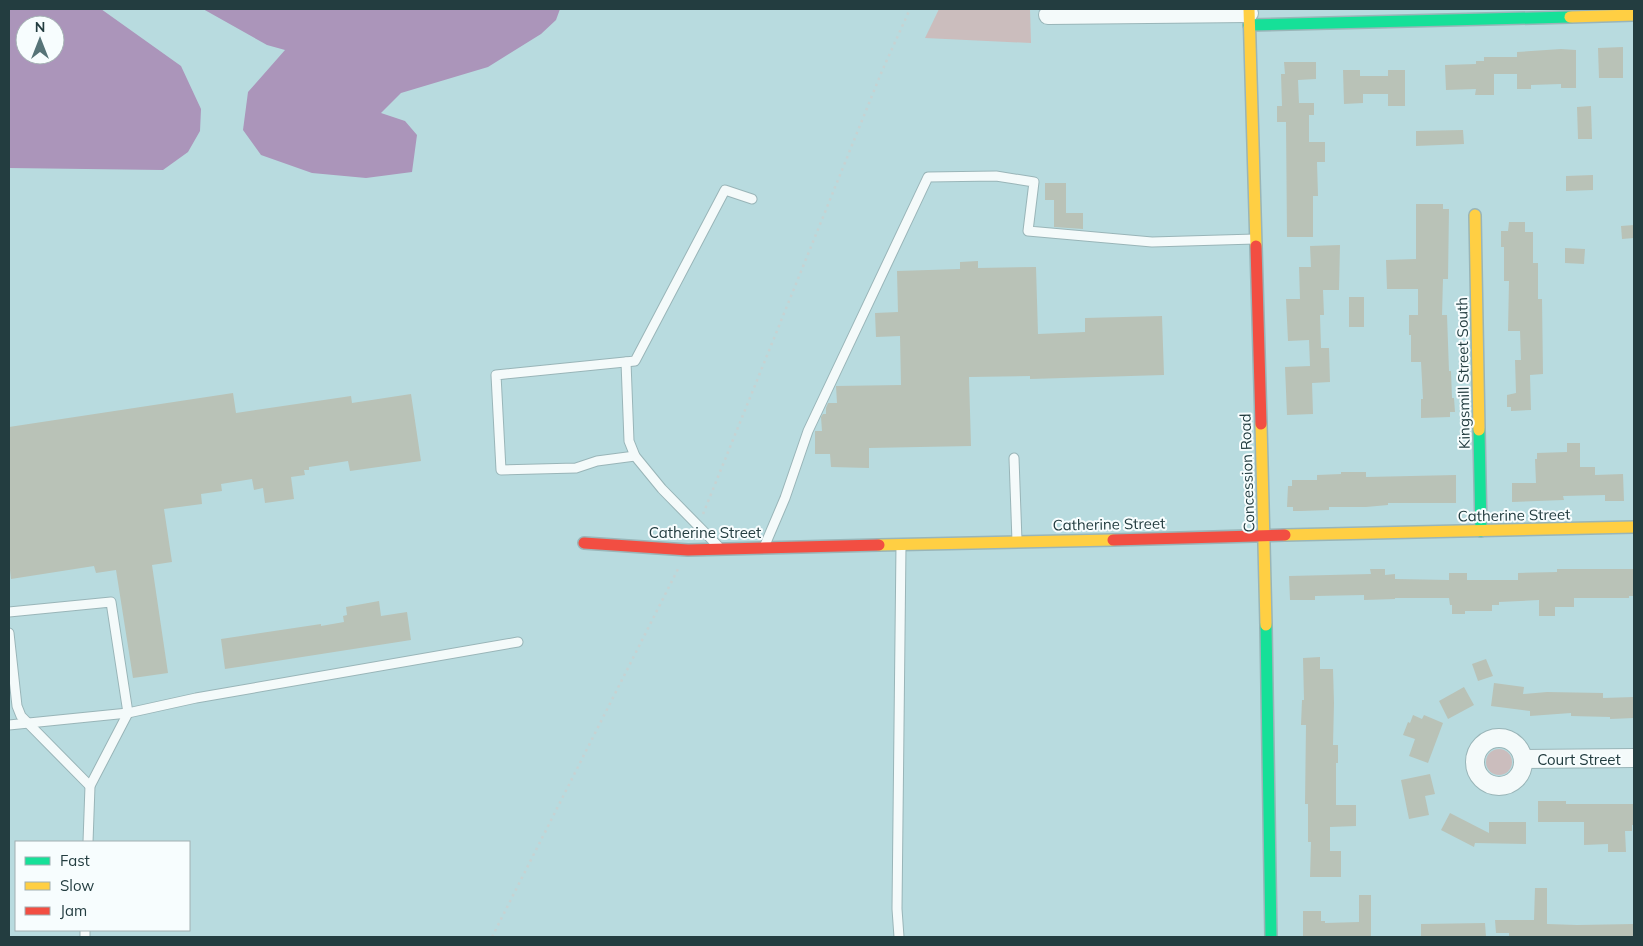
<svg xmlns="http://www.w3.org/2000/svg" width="1643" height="946" font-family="Mulish,sans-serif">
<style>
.green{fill:#cbbdbd}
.water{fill:#ab95ba;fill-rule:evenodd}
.building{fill:#b9c2b7}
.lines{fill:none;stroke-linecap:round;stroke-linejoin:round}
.lane-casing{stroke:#99b5b8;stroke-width:11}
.street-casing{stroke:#99b5b8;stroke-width:20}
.fast-casing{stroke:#99b5b8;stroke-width:14}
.slow-casing{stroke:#99b5b8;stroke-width:14}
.jam-casing{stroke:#99b5b8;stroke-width:14}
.path{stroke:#c7d2d2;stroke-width:2.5;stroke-dasharray:2.5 4;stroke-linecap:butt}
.lane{stroke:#f4fafa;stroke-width:9}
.street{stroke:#f4fafa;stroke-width:18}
.fast{stroke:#16e098;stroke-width:11}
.slow{stroke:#ffcf43;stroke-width:11}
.jam{stroke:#f24e42;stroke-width:11}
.labels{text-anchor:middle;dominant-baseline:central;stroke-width:4;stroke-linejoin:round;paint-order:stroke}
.street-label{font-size:15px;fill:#233d40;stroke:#f7fdfe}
</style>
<rect width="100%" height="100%" fill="#b8dbdf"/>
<g class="green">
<path d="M 939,9 L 1030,9 L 1031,43 L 925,38 Z"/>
<circle cx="1499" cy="762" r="13"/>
</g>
<g class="water">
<path d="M 9,9 L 101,9 L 181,66 L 201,109 L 200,131 L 188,152 L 163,170 L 9,168 ZM 25,25 L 55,25 L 55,55 L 25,55 Z"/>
<path d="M 203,9 L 560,9 L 556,20 L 541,34 L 488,67 L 401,93 L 381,113 L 405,121 L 417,135 L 412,172 L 366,178 L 312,173 L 261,155 L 243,130 L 248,92 L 285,50 L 267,45 Z"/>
</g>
<g class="building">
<path d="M 1623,47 L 1623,78 L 1599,78 L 1598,48 Z"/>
<path d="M 1561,49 L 1576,50 L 1576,88 L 1561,88 L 1561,84 L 1531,85 L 1531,89 L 1517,89 L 1517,74 L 1494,74 L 1494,95 L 1475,95 L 1476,89 L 1446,90 L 1445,65 L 1476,64 L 1476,61 L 1484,61 L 1484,57 L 1517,57 L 1517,52 Z"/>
<path d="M 1284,62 L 1316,62 L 1316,79 L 1298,80 L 1299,103 L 1314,103 L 1314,115 L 1309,115 L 1309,142 L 1325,142 L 1325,162 L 1317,162 L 1318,196 L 1313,196 L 1313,237 L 1287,237 L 1286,122 L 1277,122 L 1277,106 L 1282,106 L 1281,74 L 1285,74 Z"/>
<path d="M 1343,70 L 1360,70 L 1360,76 L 1388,76 L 1388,70 L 1405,70 L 1405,106 L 1388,106 L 1388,94 L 1363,94 L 1363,103 L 1344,104 Z"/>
<path d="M 1591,106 L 1592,139 L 1578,139 L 1577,107 Z"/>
<path d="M 1463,130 L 1464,144 L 1416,146 L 1416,131 Z"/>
<path d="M 1593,175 L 1593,190 L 1566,191 L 1566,176 Z"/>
<path d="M 1045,183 L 1066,183 L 1066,213 L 1083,213 L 1083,229 L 1054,227 L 1054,200 L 1045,200 Z"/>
<path d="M 1416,204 L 1443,204 L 1443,209 L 1449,209 L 1448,279 L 1443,279 L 1442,315 L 1447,315 L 1449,371 L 1451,371 L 1452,398 L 1454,398 L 1455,412 L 1450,412 L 1450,417 L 1421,418 L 1421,399 L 1423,399 L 1421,362 L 1411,362 L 1411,335 L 1409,335 L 1409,315 L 1418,315 L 1418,289 L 1387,289 L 1386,260 L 1416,259 Z"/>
<path d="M 1509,222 L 1525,222 L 1525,232 L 1533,232 L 1533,263 L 1538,263 L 1538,299 L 1542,299 L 1543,374 L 1530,375 L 1531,410 L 1511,411 L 1511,407 L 1507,407 L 1507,395 L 1516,393 L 1515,360 L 1521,360 L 1520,331 L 1508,331 L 1509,281 L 1504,281 L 1504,247 L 1501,247 L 1501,231 L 1508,231 Z"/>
<path d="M 1634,225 L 1634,238 L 1622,239 L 1621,226 Z"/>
<path d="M 1340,245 L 1339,290 L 1323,290 L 1324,315 L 1320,315 L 1321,348 L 1329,348 L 1330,382 L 1312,383 L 1313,414 L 1287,415 L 1285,367 L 1310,366 L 1309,340 L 1288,341 L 1286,299 L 1300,299 L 1299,267 L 1311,267 L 1310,246 Z"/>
<path d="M 1565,248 L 1585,249 L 1584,264 L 1565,263 Z"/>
<path d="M 978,261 L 978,268 L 1036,267 L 1038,334 L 1085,332 L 1085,318 L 1162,316 L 1164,375 L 1030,379 L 1030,376 L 969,377 L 971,446 L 869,448 L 869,468 L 831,467 L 830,454 L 815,454 L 815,431 L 822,431 L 821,417 L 823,414 L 826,414 L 826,408 L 828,403 L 837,403 L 836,386 L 901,385 L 900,336 L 876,337 L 875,313 L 898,312 L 897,271 L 960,269 L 960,262 Z"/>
<rect x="1349" y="297" width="15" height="30"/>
<path d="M 233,393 L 236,413 L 351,396 L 352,403 L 411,394 L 421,461 L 350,471 L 348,461 L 309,467 L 309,470 L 304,470 L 305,475 L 291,477 L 294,499 L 265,503 L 263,488 L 254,490 L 252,479 L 221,484 L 222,491 L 201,494 L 202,504 L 164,509 L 172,562 L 152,565 L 168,673 L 133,678 L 116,570 L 96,573 L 94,566 L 11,579 L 9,562 L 9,427 Z"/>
<path d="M 1567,443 L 1580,443 L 1580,467 L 1595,467 L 1595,475 L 1623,474 L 1624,501 L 1605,501 L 1605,495 L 1563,496 L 1564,500 L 1512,502 L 1512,483 L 1536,483 L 1535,459 L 1537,459 L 1537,453 L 1567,452 Z"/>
<path d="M 1341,472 L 1366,472 L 1366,477 L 1456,475 L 1456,503 L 1388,503 L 1388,505 L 1366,507 L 1329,507 L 1329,510 L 1301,511 L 1293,511 L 1293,507 L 1287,507 L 1288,486 L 1292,486 L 1292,480 L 1317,480 L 1317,475 L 1341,474 Z"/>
<path d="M 1370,569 L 1385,569 L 1385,575 L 1395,574 L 1395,579 L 1449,580 L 1449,573 L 1467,573 L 1467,580 L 1518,580 L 1518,573 L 1557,572 L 1557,569 L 1634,569 L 1634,596 L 1629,596 L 1629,598 L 1574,598 L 1574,607 L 1555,607 L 1555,616 L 1539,616 L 1539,600 L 1499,602 L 1499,605 L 1492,605 L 1492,611 L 1465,611 L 1465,614 L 1452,614 L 1452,605 L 1450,605 L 1449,598 L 1395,598 L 1395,599 L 1364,600 L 1364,595 L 1315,596 L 1315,600 L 1290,600 L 1289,576 L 1371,574 Z"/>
<path d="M 379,601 L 381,616 L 407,612 L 411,640 L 225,669 L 221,639 L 321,624 L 321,626 L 344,622 L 343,616 L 347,615 L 346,607 Z"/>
<path d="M 1320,657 L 1320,669 L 1333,669 L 1334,703 L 1333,745 L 1338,745 L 1338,763 L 1336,763 L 1336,805 L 1356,805 L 1356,826 L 1330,827 L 1330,851 L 1341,851 L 1341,877 L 1310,877 L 1311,842 L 1308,842 L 1308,804 L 1305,804 L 1306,725 L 1301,725 L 1302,700 L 1304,700 L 1303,658 Z"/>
<path d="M 1486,659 L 1493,676 L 1478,681 L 1472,664 Z"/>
<path d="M 1494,683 L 1524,687 L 1523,694 L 1547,692 L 1603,693 L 1603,698 L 1634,697 L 1634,718 L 1610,719 L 1610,717 L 1571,716 L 1571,713 L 1530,716 L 1530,711 L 1491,706 Z"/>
<path d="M 1464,687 L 1474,705 L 1448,719 L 1439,701 Z"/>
<path d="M 1413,715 L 1422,719 L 1424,715 L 1443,723 L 1428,763 L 1409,756 L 1415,739 L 1403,735 L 1408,722 L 1410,723 Z"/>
<path d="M 1430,774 L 1435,794 L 1425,796 L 1429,815 L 1409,819 L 1401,780 Z"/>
<path d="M 1538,801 L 1566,801 L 1566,804 L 1634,804 L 1634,825 L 1632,825 L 1632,831 L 1625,831 L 1626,852 L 1608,852 L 1608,844 L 1584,845 L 1584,822 L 1538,822 Z"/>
<path d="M 1450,813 L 1489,833 L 1489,822 L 1526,822 L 1526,844 L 1475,843 L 1474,847 L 1441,830 Z"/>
<path d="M 1535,888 L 1547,888 L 1547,924 L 1577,925 L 1634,924 L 1634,937 L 1509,937 L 1509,933 L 1496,933 L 1495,920 L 1534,920 Z"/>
<path d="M 1359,895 L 1371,895 L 1371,937 L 1303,937 L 1303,911 L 1321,911 L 1321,921 L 1325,921 L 1325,923 L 1359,922 Z"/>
<path d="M 1485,923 L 1486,937 L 1421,937 L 1421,924 Z"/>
</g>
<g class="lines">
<g class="lane-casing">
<g id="lane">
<path d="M 626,362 L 629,441 L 635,456 L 662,489 L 718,546"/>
<path d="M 635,456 L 597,461 L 576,468 L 501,470 L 496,375 L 635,361 L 725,190 L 752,199"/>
<path d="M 1014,458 L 1017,541"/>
<path d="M 765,545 L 785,498 L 808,431 L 928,177 L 996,176 L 1034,182 L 1028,231 L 1152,242 L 1255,239"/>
<path d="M 9,612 L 111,602 L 128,713 L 90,786 L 88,842"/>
<path d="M 9,633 L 17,706 L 21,716 L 90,786"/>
<path d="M 9,725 L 128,713 L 196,698 L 518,642"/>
<path d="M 85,937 L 85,930"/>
<path d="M 899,937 L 897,909 L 901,545"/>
</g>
</g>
<g class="street-casing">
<g id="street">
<path d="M 1048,15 L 1249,13"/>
<circle cx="1499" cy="762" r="24"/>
<path d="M 1523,759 L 1634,758"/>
</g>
</g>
<g class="fast-casing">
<g id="fast">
<path d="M 1249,25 L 1570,17"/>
<path d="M 1479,430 L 1481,531"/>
<path d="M 1266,625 L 1271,937"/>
</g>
</g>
<g class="slow-casing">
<g id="slow">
<path d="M 1249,9 L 1256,246"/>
<path d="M 1570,17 L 1634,15"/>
<path d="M 1475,215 L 1479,430"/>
<path d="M 1261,424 L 1266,625"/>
<path d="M 1285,535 L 1634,527"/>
<path d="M 879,545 L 1113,540"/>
</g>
</g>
<g class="jam-casing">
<g id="jam">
<path d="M 1256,246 L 1261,424"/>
<path d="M 1113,540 L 1285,535"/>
<path d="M 584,543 L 688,550 L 879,545"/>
</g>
</g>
<g class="path">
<path d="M 703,514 L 882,71 L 910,9"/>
<path d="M 492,937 L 678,569"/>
</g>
<use href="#lane" class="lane"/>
<use href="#street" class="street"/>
<use href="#fast" class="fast"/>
<use href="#slow" class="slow"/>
<use href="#jam" class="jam"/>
</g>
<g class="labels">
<g class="street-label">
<text transform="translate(1463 373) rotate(-91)">Kingsmill Street South</text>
<text transform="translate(1247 473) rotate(-92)">Concession Road</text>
<text transform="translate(1514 515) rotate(-1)">Catherine Street</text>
<text transform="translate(1109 524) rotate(-1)">Catherine Street</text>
<text x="705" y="532">Catherine Street</text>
<text x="1579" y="759">Court Street</text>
</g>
</g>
<rect width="1643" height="946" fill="none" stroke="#233d40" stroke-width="20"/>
<rect x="15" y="841" width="175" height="90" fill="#f7fdfe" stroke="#a2b0b2"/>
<rect x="25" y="857" width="25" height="8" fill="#16e098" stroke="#a2b0b2"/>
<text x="60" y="866" font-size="15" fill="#233d40">Fast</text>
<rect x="25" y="882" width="25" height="8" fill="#ffcf43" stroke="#a2b0b2"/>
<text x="60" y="891" font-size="15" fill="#233d40">Slow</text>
<rect x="25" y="907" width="25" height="8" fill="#f24e42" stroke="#a2b0b2"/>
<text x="60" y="916" font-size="15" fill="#233d40">Jam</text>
<g transform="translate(40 40)"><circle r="24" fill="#f7fdfe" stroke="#a2b0b2"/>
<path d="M0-4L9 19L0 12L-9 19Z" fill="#577478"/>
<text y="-8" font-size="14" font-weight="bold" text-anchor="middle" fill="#233d40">N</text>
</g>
</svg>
